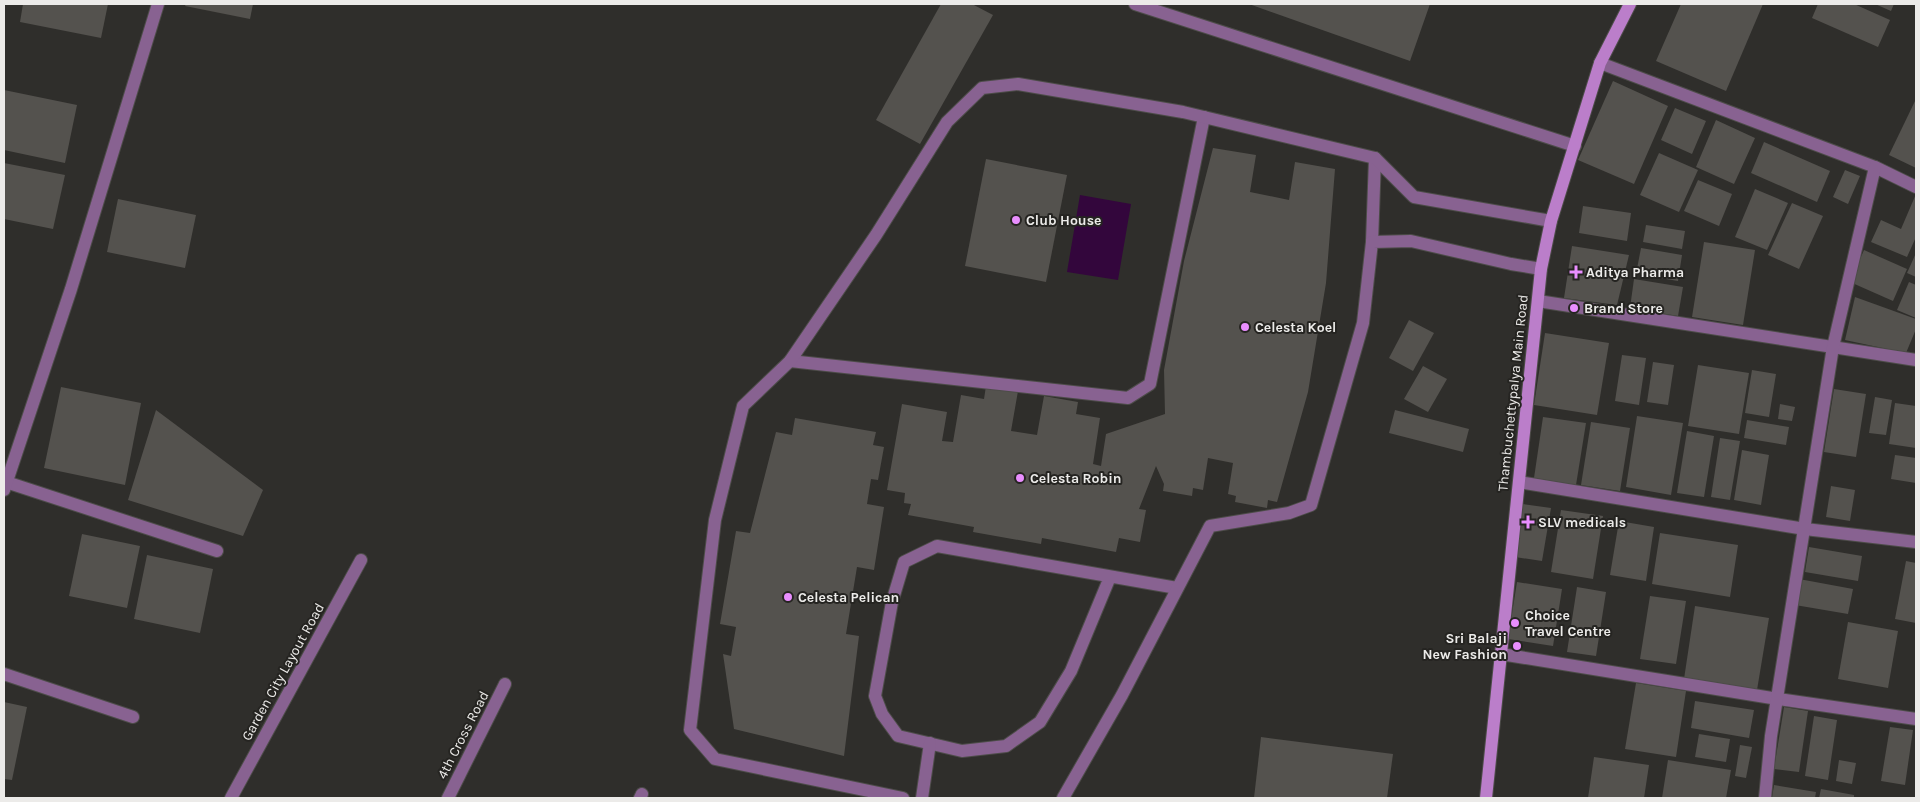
<svg xmlns="http://www.w3.org/2000/svg" width="1920" height="802" font-family="Karla,sans-serif">
<style>
.water{fill:#33063c}
.building{fill:#54524e}
.lines{fill:none;stroke-linecap:round;stroke-linejoin:round}
.service-casing{stroke:#4d4c49;stroke-width:14}
.minor-casing{stroke:#4d4c49;stroke-width:14}
.secondary-casing{stroke:#4d4c49;stroke-width:14}
.service{stroke:#886291;stroke-width:12}
.minor{stroke:#886291;stroke-width:12}
.secondary{stroke:#bb7eca;stroke-width:12}
.poi-dot{fill:#e98efe;stroke:#252421;stroke-width:2}
.labels{text-anchor:middle;dominant-baseline:central;stroke-width:4;stroke-linejoin:round;paint-order:stroke}
.poi-label{font-size:14px;font-weight:bold;fill:#ecebe9;stroke:#252421;text-anchor:start}
.street-label{font-size:14px;fill:#ecebe9;stroke:#252421}
</style>
<rect width="100%" height="100%" fill="#2f2e2b"/>
<path class="water" d="M 1080,195 L 1131,204 L 1118,280 L 1067,272 Z"/>
<g class="building">
<path d="M 23,4 L 108,4 L 101,38 L 20,22 Z"/>
<path d="M 186,4 L 253,4 L 250,19 L 185,6 Z"/>
<path d="M 941,4 L 972,4 L 993,15 L 920,144 L 876,120 Z"/>
<path d="M 1249,4 L 1430,4 L 1410,61 Z"/>
<path d="M 1681,4 L 1763,4 L 1726,91 L 1656,61 Z"/>
<path d="M 1818,4 L 1854,4 L 1890,20 L 1878,47 L 1812,18 Z"/>
<path d="M 1875,4 L 1894,4 L 1891,11 Z"/>
<path d="M 1613,81 L 1668,106 L 1634,184 L 1578,160 Z"/>
<path d="M 4,90 L 77,105 L 65,163 L 4,150 Z"/>
<path d="M 1916,99 L 1916,168 L 1889,155 Z"/>
<path d="M 1675,108 L 1706,121 L 1692,154 L 1661,140 Z"/>
<path d="M 1716,120 L 1755,138 L 1734,184 L 1696,167 Z"/>
<path d="M 1764,142 L 1830,171 L 1817,202 L 1751,173 Z"/>
<path d="M 1213,148 L 1256,155 L 1250,192 L 1289,200 L 1295,162 L 1335,169 L 1326,283 L 1308,392 L 1277,502 L 1268,500 L 1267,508 L 1235,502 L 1236,496 L 1228,494 L 1233,463 L 1208,458 L 1203,490 L 1193,488 L 1192,496 L 1163,491 L 1164,484 L 1156,466 L 1139,509 L 1146,510 L 1140,542 L 1119,538 L 1116,552 L 1042,538 L 1041,544 L 973,532 L 974,527 L 908,515 L 911,504 L 904,503 L 905,493 L 887,490 L 902,404 L 947,412 L 942,441 L 953,442 L 961,395 L 984,399 L 986,386 L 1018,391 L 1011,431 L 1037,435 L 1044,396 L 1078,402 L 1076,414 L 1100,418 L 1093,464 L 1101,466 L 1106,434 L 1165,414 L 1164,370 L 1184,261 Z"/>
<path d="M 1659,153 L 1698,170 L 1679,212 L 1640,195 Z"/>
<path d="M 986,159 L 1067,175 L 1046,282 L 965,266 Z"/>
<path d="M 4,163 L 65,175 L 53,229 L 4,219 Z"/>
<path d="M 1845,170 L 1860,176 L 1848,204 L 1833,197 Z"/>
<path d="M 1698,180 L 1732,194 L 1719,226 L 1684,211 Z"/>
<path d="M 1755,189 L 1788,203 L 1767,250 L 1735,237 Z"/>
<path d="M 1916,194 L 1916,237 L 1907,257 L 1871,242 L 1881,220 L 1901,229 Z"/>
<path d="M 118,199 L 196,215 L 185,268 L 107,252 Z"/>
<path d="M 1792,203 L 1823,216 L 1799,269 L 1768,255 Z"/>
<path d="M 1583,206 L 1631,213 L 1627,241 L 1579,233 Z"/>
<path d="M 1646,225 L 1685,231 L 1682,249 L 1643,242 Z"/>
<path d="M 1704,242 L 1755,250 L 1743,325 L 1692,317 Z"/>
<path d="M 1572,246 L 1629,255 L 1617,305 L 1564,298 Z"/>
<path d="M 1641,248 L 1682,255 L 1678,281 L 1636,274 Z"/>
<path d="M 1864,250 L 1907,269 L 1893,301 L 1850,282 Z"/>
<path d="M 1916,253 L 1916,277 L 1907,273 Z"/>
<path d="M 1634,279 L 1683,287 L 1678,316 L 1630,308 Z"/>
<path d="M 1909,282 L 1916,285 L 1916,318 L 1897,310 Z"/>
<path d="M 1855,297 L 1916,319 L 1916,329 L 1906,353 L 1845,340 Z"/>
<path d="M 1409,320 L 1434,333 L 1413,371 L 1389,358 Z"/>
<path d="M 1545,333 L 1609,343 L 1597,415 L 1534,405 Z"/>
<path d="M 1622,355 L 1646,358 L 1639,405 L 1615,401 Z"/>
<path d="M 1653,362 L 1674,365 L 1668,405 L 1647,402 Z"/>
<path d="M 1698,365 L 1749,373 L 1739,434 L 1688,426 Z"/>
<path d="M 1423,366 L 1447,379 L 1428,412 L 1404,399 Z"/>
<path d="M 1752,370 L 1776,374 L 1769,417 L 1745,413 Z"/>
<path d="M 61,387 L 141,403 L 125,485 L 44,468 Z"/>
<path d="M 1834,389 L 1866,394 L 1856,457 L 1824,452 Z"/>
<path d="M 1875,397 L 1892,400 L 1886,435 L 1869,433 Z"/>
<path d="M 1895,403 L 1916,406 L 1916,448 L 1889,444 Z"/>
<path d="M 1780,404 L 1795,407 L 1792,421 L 1778,419 Z"/>
<path d="M 156,410 L 263,490 L 243,536 L 128,500 Z"/>
<path d="M 1395,410 L 1469,429 L 1463,452 L 1389,433 Z"/>
<path d="M 1637,416 L 1683,423 L 1671,495 L 1626,487 Z"/>
<path d="M 1543,417 L 1586,423 L 1576,485 L 1534,478 Z"/>
<path d="M 795,418 L 876,432 L 873,445 L 884,447 L 878,480 L 871,479 L 867,504 L 884,507 L 874,570 L 857,567 L 846,634 L 859,636 L 844,756 L 734,729 L 723,654 L 731,656 L 736,627 L 720,624 L 736,531 L 750,533 L 776,432 L 792,435 Z"/>
<path d="M 1747,420 L 1789,427 L 1786,445 L 1744,438 Z"/>
<path d="M 1591,422 L 1630,428 L 1620,491 L 1581,485 Z"/>
<path d="M 1687,431 L 1714,436 L 1704,497 L 1677,493 Z"/>
<path d="M 1720,438 L 1740,441 L 1730,500 L 1711,497 Z"/>
<path d="M 1742,450 L 1769,455 L 1761,505 L 1734,500 Z"/>
<path d="M 1895,455 L 1916,458 L 1916,483 L 1891,479 Z"/>
<path d="M 1831,486 L 1855,490 L 1850,521 L 1826,517 Z"/>
<path d="M 1523,504 L 1551,508 L 1542,561 L 1515,557 Z"/>
<path d="M 1561,510 L 1603,516 L 1593,579 L 1551,572 Z"/>
<path d="M 1619,521 L 1654,527 L 1646,581 L 1610,575 Z"/>
<path d="M 1660,533 L 1738,545 L 1730,597 L 1652,584 Z"/>
<path d="M 82,534 L 140,546 L 127,608 L 69,596 Z"/>
<path d="M 1809,547 L 1862,556 L 1858,581 L 1805,572 Z"/>
<path d="M 147,555 L 213,569 L 200,633 L 134,619 Z"/>
<path d="M 1906,561 L 1916,563 L 1916,623 L 1895,619 Z"/>
<path d="M 1799,579 L 1853,589 L 1848,614 L 1795,605 Z"/>
<path d="M 1517,582 L 1562,589 L 1553,646 L 1508,639 Z"/>
<path d="M 1577,587 L 1606,592 L 1596,656 L 1567,652 Z"/>
<path d="M 1650,596 L 1686,601 L 1676,664 L 1640,659 Z"/>
<path d="M 1695,606 L 1769,618 L 1757,690 L 1684,679 Z"/>
<path d="M 1848,622 L 1898,631 L 1888,688 L 1838,679 Z"/>
<path d="M 1636,683 L 1686,691 L 1676,757 L 1625,749 Z"/>
<path d="M 1695,701 L 1754,710 L 1749,738 L 1691,728 Z"/>
<path d="M 4,702 L 27,707 L 12,780 L 4,779 Z"/>
<path d="M 1784,707 L 1808,711 L 1799,772 L 1774,769 Z"/>
<path d="M 1814,716 L 1837,720 L 1828,780 L 1805,776 Z"/>
<path d="M 1890,727 L 1913,730 L 1905,785 L 1881,781 Z"/>
<path d="M 1699,734 L 1730,739 L 1726,762 L 1695,757 Z"/>
<path d="M 1261,737 L 1393,754 L 1387,798 L 1254,798 Z"/>
<path d="M 1740,745 L 1752,747 L 1746,778 L 1735,776 Z"/>
<path d="M 1594,757 L 1649,765 L 1644,798 L 1588,798 Z"/>
<path d="M 1668,760 L 1731,770 L 1726,798 L 1662,798 Z"/>
<path d="M 1839,760 L 1856,763 L 1852,784 L 1836,781 Z"/>
<path d="M 1774,785 L 1816,792 L 1815,798 L 1772,798 Z"/>
<path d="M 1821,789 L 1854,795 L 1854,798 L 1819,798 Z"/>
</g>
<g class="lines">
<g class="service-casing">
<path id="service" d="M 1135,4 L 1575,146"/>
</g>
<g class="minor-casing">
<g id="minor">
<path d="M 1600,63 L 1875,167 L 1916,187"/>
<path d="M 1372,242 L 1375,158"/>
<path d="M 1538,301 L 1916,360"/>
<path d="M 790,361 L 1128,398 L 1150,384 L 1204,117"/>
<path d="M 6,482 L 217,551"/>
<path d="M 1519,482 L 1805,529 L 1916,542"/>
<path d="M 4,490 L 71,289 L 158,4"/>
<path d="M 1110,577 L 1071,671 L 1040,722 L 1006,746 L 962,751 L 898,736 L 882,714 L 875,696 L 892,602 L 904,562 L 937,546 L 1177,588"/>
<path d="M 1501,654 L 1778,699 L 1916,719"/>
<path d="M 4,674 L 133,717"/>
<path d="M 231,798 L 361,560"/>
<path d="M 448,798 L 505,684"/>
<path d="M 640,798 L 642,794"/>
<path d="M 903,798 L 715,759 L 690,730 L 715,520 L 743,406 L 790,361 L 876,235 L 947,122 L 982,88 L 1018,84 L 1183,112 L 1375,158 L 1414,197 L 1551,221"/>
<path d="M 922,798 L 930,743"/>
<path d="M 1063,798 L 1122,695 L 1210,526 L 1289,513 L 1311,505 L 1363,323 L 1372,242 L 1411,241 L 1511,264 L 1541,269"/>
<path d="M 1765,798 L 1771,736 L 1833,347 L 1875,167"/>
</g>
</g>
<g class="secondary-casing">
<path id="secondary" d="M 1486,798 L 1541,269 L 1551,221 L 1600,63 L 1630,4"/>
</g>
<use href="#service" class="service"/>
<use href="#minor" class="minor"/>
<use href="#secondary" class="secondary"/>
</g>
<g class="poi-dot">
<circle cx="1016" cy="220" r="5"/>
<path d="M1573.5 264.5h5v5h5v5h-5v5h-5v-5h-5v-5h5z"/>
<circle cx="1574" cy="308" r="5"/>
<circle cx="1245" cy="327" r="5"/>
<circle cx="1020" cy="478" r="5"/>
<path d="M1525.5 514.5h5v5h5v5h-5v5h-5v-5h-5v-5h5z"/>
<circle cx="788" cy="597" r="5"/>
<circle cx="1515" cy="623" r="5"/>
<circle cx="1517" cy="646" r="5"/>
</g>
<g class="labels">
<g class="poi-label">
<text x="1026" y="220">Club House</text>
<text x="1586" y="272">Aditya Pharma</text>
<text x="1584" y="308">Brand Store</text>
<text x="1255" y="327">Celesta Koel</text>
<text x="1030" y="478">Celesta Robin</text>
<text x="1538" y="522">SLV medicals</text>
<text x="798" y="597">Celesta Pelican</text>
<text x="1525" y="615">Choice<tspan x="1525" dy="16">Travel Centre</tspan></text>
<text x="1507" y="638" text-anchor="end">Sri Balaji<tspan x="1507" dy="16">New Fashion</tspan></text>
</g>
<g class="street-label">
<text transform="translate(1513 393) rotate(-84)">Thambuchettypalya Main Road</text>
<text transform="translate(283 672) rotate(-61)">Garden City Layout Road</text>
<text transform="translate(463 735) rotate(-63)">4th Cross Road</text>
</g>
</g>
<rect width="1920" height="802" fill="none" stroke="#ecebe9" stroke-width="10"/>
</svg>
